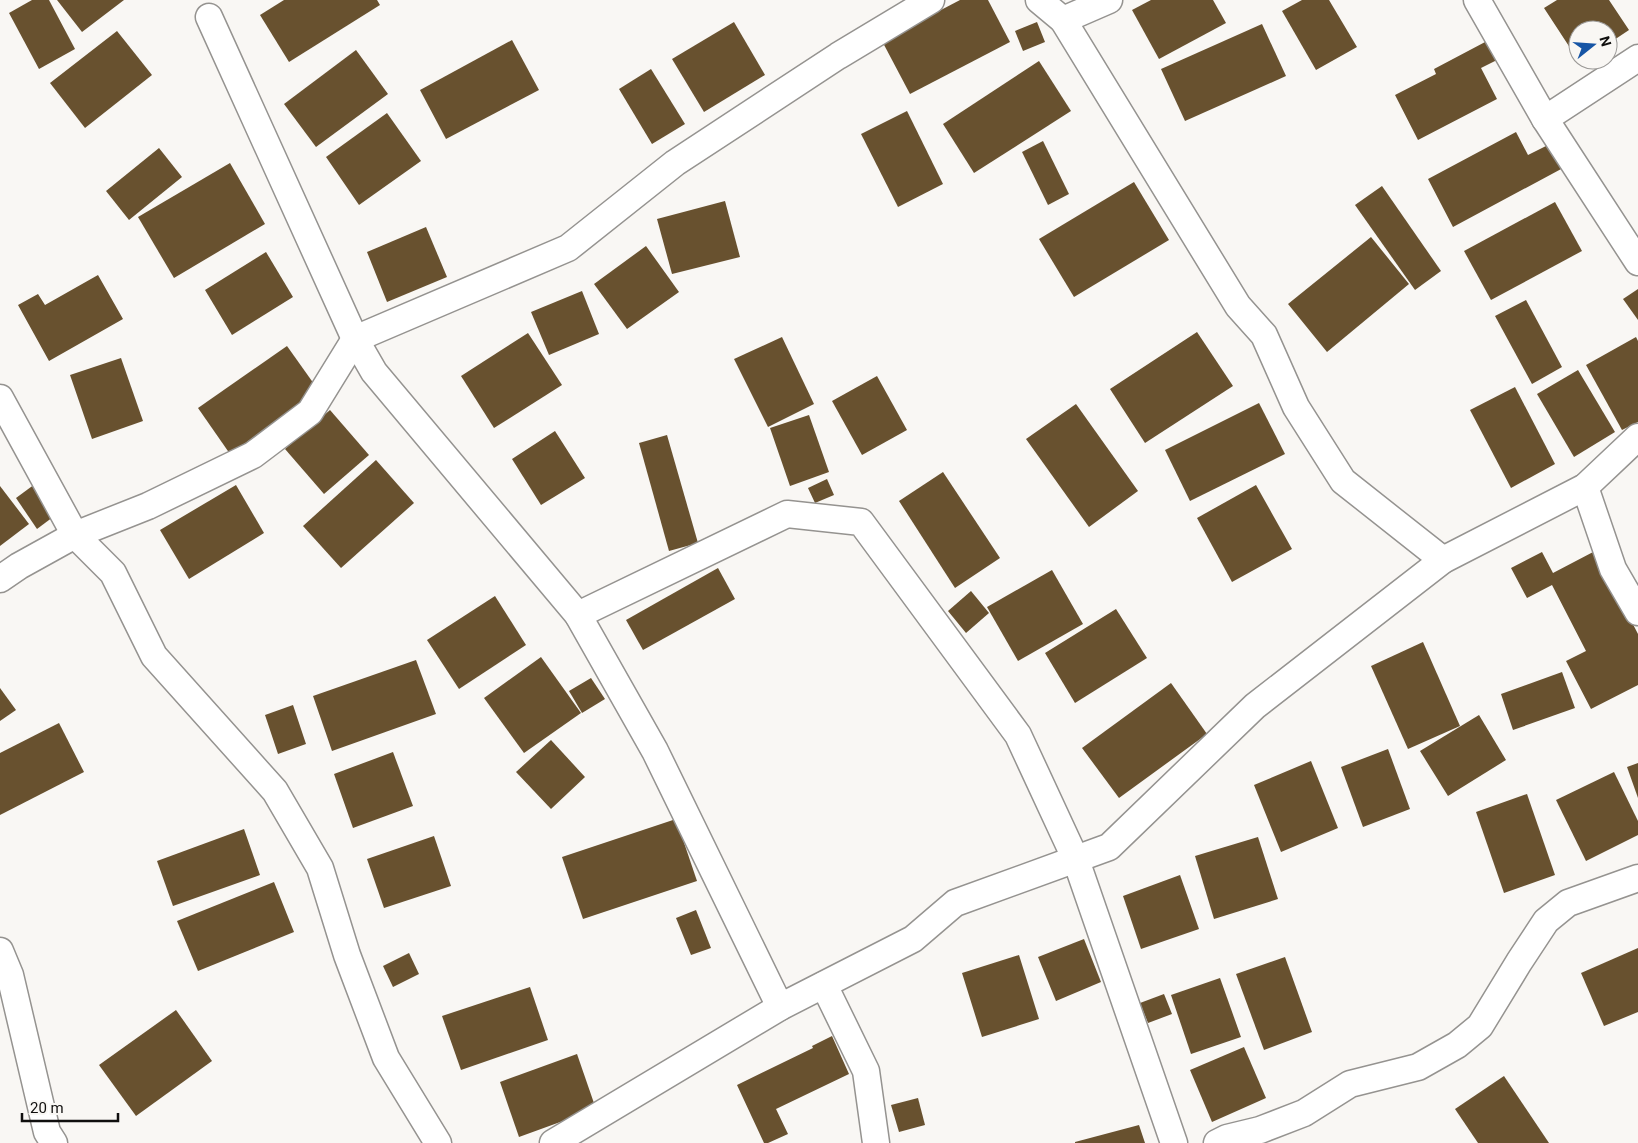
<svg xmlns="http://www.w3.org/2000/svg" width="1638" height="1143" font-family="Roboto,sans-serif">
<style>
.building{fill:#68512f}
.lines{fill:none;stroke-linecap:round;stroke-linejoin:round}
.minor-casing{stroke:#959390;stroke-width:29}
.minor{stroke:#fff;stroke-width:26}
</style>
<rect width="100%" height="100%" fill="#f9f7f4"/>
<g class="building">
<path d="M 32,0 L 49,0 L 75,49 L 39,69 L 9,13 Z"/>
<path d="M 57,0 L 124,0 L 82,32 Z"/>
<path d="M 284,0 L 377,0 L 380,5 L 289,62 L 260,15 Z"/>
<path d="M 960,0 L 988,0 L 1010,42 L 910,94 L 882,41 Z"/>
<path d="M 1151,0 L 1213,0 L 1226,23 L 1159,59 L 1132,10 Z"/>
<path d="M 1302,0 L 1329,0 L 1357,47 L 1316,70 L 1282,11 Z"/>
<path d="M 1557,0 L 1609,0 L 1629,30 L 1608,44 L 1608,30 L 1578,30 L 1578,60 L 1544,8 Z"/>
<path d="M 734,22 L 765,75 L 704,112 L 672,59 Z"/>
<path d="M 1037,22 L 1045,42 L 1023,51 L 1015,31 Z"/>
<path d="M 1262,24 L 1286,76 L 1185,121 L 1161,69 Z"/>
<path d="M 117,31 L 152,75 L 85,128 L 50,83 Z"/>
<path d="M 512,40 L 539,90 L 446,139 L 420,90 Z"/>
<path d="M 1487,41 L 1497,60 L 1481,68 L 1497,99 L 1418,140 L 1395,95 L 1436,74 L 1434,69 Z"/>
<path d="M 356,50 L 388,94 L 316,147 L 284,104 Z"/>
<path d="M 1039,61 L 1071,111 L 974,173 L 943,124 Z"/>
<path d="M 651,69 L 685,124 L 652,144 L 619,89 Z"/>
<path d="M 907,111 L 943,184 L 898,207 L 861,134 Z"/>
<path d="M 387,113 L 421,161 L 359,205 L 326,157 Z"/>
<path d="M 1516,132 L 1528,155 L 1550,144 L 1563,168 L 1453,227 L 1428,179 Z"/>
<path d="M 1043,141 L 1069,194 L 1048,205 L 1022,152 Z"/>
<path d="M 159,148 L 182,177 L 129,220 L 106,191 Z"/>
<path d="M 230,163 L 265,224 L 174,278 L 138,217 Z"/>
<path d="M 1134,182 L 1169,240 L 1074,297 L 1039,239 Z"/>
<path d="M 1382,186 L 1441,271 L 1415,290 L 1355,205 Z"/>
<path d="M 725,201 L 740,257 L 672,274 L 657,219 Z"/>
<path d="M 1555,202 L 1582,251 L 1491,300 L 1464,251 Z"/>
<path d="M 426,227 L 447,277 L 387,302 L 367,252 Z"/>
<path d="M 1371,237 L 1409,284 L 1327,352 L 1288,304 Z"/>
<path d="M 646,246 L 679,292 L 627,329 L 594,284 Z"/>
<path d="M 266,252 L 293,297 L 232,335 L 205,290 Z"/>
<path d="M 98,275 L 123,319 L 49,361 L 18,305 L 38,294 L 45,305 Z"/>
<path d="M 1638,289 L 1638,320 L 1623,299 Z"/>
<path d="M 582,291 L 599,334 L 549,355 L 531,312 Z"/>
<path d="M 1526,300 L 1562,367 L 1532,384 L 1495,316 Z"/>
<path d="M 1197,332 L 1233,386 L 1145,443 L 1110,389 Z"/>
<path d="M 528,333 L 562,385 L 494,428 L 461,376 Z"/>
<path d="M 782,337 L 814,404 L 768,427 L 734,359 Z"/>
<path d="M 1636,337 L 1638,341 L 1638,422 L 1622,430 L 1586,365 Z"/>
<path d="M 287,346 L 319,391 L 230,454 L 198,408 Z"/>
<path d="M 121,358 L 143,421 L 92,439 L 70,375 Z"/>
<path d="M 1578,370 L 1615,432 L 1574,457 L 1537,394 Z"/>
<path d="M 877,376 L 907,430 L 862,455 L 832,401 Z"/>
<path d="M 1515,387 L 1555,464 L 1511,488 L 1470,410 Z"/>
<path d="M 1259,403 L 1285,454 L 1190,501 L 1165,450 Z"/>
<path d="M 1076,404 L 1138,491 L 1089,527 L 1026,439 Z"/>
<path d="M 330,410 L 369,455 L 324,494 L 285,449 Z"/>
<path d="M 809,415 L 829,472 L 790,486 L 770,428 Z"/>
<path d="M 555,431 L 585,478 L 541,505 L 512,459 Z"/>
<path d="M 667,435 L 698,543 L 669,551 L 639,443 Z"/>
<path d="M 376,460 L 414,503 L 341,568 L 303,526 Z"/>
<path d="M 943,472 L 1000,558 L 955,588 L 899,501 Z"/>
<path d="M 827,479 L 834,495 L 815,503 L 808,488 Z"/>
<path d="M 35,484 L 57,514 L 37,529 L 16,498 Z"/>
<path d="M 236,485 L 264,533 L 189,579 L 160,530 Z"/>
<path d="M 1256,485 L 1292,549 L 1232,582 L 1197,518 Z"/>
<path d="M 0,486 L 29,524 L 0,546 Z"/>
<path d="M 1595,551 L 1638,634 L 1638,685 L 1591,709 L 1566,661 L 1586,651 L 1552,585 L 1527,598 L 1511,568 L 1542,552 L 1553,573 Z"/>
<path d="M 718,568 L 735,599 L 643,650 L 626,620 Z"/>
<path d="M 1052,570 L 1083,624 L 1018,661 L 987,607 Z"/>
<path d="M 971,591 L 989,613 L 966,633 L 948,611 Z"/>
<path d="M 495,596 L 526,645 L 459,689 L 427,640 Z"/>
<path d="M 1116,609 L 1147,658 L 1075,703 L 1045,653 Z"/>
<path d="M 1423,642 L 1460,726 L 1408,749 L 1371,666 Z"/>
<path d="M 541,657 L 581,713 L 524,753 L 484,698 Z"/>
<path d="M 416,660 L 436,714 L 332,751 L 313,696 Z"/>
<path d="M 1562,672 L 1575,708 L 1513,730 L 1501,694 Z"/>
<path d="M 591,678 L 605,699 L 582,713 L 569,691 Z"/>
<path d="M 1171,683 L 1207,734 L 1119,798 L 1082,748 Z"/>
<path d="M 0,688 L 16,710 L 0,721 Z"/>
<path d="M 293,705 L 306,744 L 278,754 L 265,715 Z"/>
<path d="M 1479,715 L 1506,760 L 1448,796 L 1420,751 Z"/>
<path d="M 59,723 L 84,772 L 0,815 L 0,753 Z"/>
<path d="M 551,740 L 585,777 L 551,809 L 516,772 Z"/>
<path d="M 1388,749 L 1410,809 L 1363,827 L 1341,767 Z"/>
<path d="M 393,752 L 413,806 L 353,828 L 334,774 Z"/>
<path d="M 1311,761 L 1338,828 L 1281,852 L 1254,785 Z"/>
<path d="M 1638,763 L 1638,798 L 1627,767 Z"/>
<path d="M 1614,772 L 1638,821 L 1638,835 L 1586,861 L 1556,800 Z"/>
<path d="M 1527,794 L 1555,875 L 1504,893 L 1476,812 Z"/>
<path d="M 676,819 L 697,881 L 583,919 L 562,857 Z"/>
<path d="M 244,829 L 260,875 L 173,906 L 157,861 Z"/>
<path d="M 434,836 L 451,886 L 384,908 L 367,859 Z"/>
<path d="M 1258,837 L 1278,899 L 1214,919 L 1195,856 Z"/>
<path d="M 1180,875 L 1199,929 L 1141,949 L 1123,896 Z"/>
<path d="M 274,882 L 294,932 L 198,971 L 177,921 Z"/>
<path d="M 696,910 L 711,948 L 691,955 L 676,918 Z"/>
<path d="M 1084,939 L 1101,982 L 1056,1001 L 1038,957 Z"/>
<path d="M 1638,948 L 1638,1012 L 1604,1026 L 1581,973 Z"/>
<path d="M 409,953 L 419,974 L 393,987 L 383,966 Z"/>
<path d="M 1019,955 L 1039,1019 L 982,1037 L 962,973 Z"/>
<path d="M 1285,957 L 1312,1032 L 1264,1050 L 1236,974 Z"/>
<path d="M 1220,978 L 1241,1037 L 1191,1054 L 1171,995 Z"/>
<path d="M 530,987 L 548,1040 L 461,1070 L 442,1016 Z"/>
<path d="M 1164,994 L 1172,1014 L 1148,1023 L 1140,1003 Z"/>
<path d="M 176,1010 L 212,1061 L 136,1116 L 99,1065 Z"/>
<path d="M 832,1036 L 849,1074 L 776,1109 L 788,1134 L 768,1143 L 764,1143 L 737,1085 L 813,1048 L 812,1046 Z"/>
<path d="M 1244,1047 L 1266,1098 L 1212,1122 L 1190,1070 Z"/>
<path d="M 577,1054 L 596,1109 L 519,1137 L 500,1082 Z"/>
<path d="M 1504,1076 L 1549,1143 L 1478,1143 L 1455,1109 Z"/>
<path d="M 918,1098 L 925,1125 L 899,1132 L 891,1105 Z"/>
<path d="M 1139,1125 L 1145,1143 L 1075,1143 L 1075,1142 Z"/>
</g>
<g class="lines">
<g class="minor-casing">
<g id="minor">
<path d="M 1039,0 L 1063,20 L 1238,306 L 1264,335 L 1296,407 L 1343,481 L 1443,560"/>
<path d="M 1477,0 L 1545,119 L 1638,262"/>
<path d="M 209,17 L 355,339 L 374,372 L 578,615 L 655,751 L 780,1007"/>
<path d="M 1063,20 L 1109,0"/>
<path d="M 1545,119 L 1638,58"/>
<path d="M 0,398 L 75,535 L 113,573 L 154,656 L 275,791 L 320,868 L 347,955 L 386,1058 L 438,1143"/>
<path d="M 1585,487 L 1613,569 L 1638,612"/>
<path d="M 0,579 L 19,566 L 75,535 L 148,506 L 253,455 L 310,412 L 355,339 L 568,248 L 675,163 L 838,56 L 931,0"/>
<path d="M 578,615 L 787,514 L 861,522 L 1018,735 L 1076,860 L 1174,1143"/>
<path d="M 0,951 L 10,975 L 47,1132 L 54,1143"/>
<path d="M 824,985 L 866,1071 L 876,1143"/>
<path d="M 553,1143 L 780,1007 L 913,939 L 955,903 L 1109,847 L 1255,706 L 1443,560 L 1585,487 L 1638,437"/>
<path d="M 1217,1143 L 1227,1138 L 1260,1130 L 1304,1113 L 1350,1084 L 1418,1067 L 1457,1045 L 1480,1026 L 1519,962 L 1546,921 L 1568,903 L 1638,878"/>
</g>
</g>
<use href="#minor" class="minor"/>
</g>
<g transform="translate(1593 45) rotate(73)"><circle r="24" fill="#f9f7f4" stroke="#9c9a98"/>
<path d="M0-4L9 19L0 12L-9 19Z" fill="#1755a5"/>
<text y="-8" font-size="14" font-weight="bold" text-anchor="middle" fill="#100f0e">N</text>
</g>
<path d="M22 1113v8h96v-8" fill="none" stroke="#100f0e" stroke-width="2.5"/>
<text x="30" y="1113" font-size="15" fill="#100f0e" stroke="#f9f7f4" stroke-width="4" paint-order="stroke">20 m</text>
</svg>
